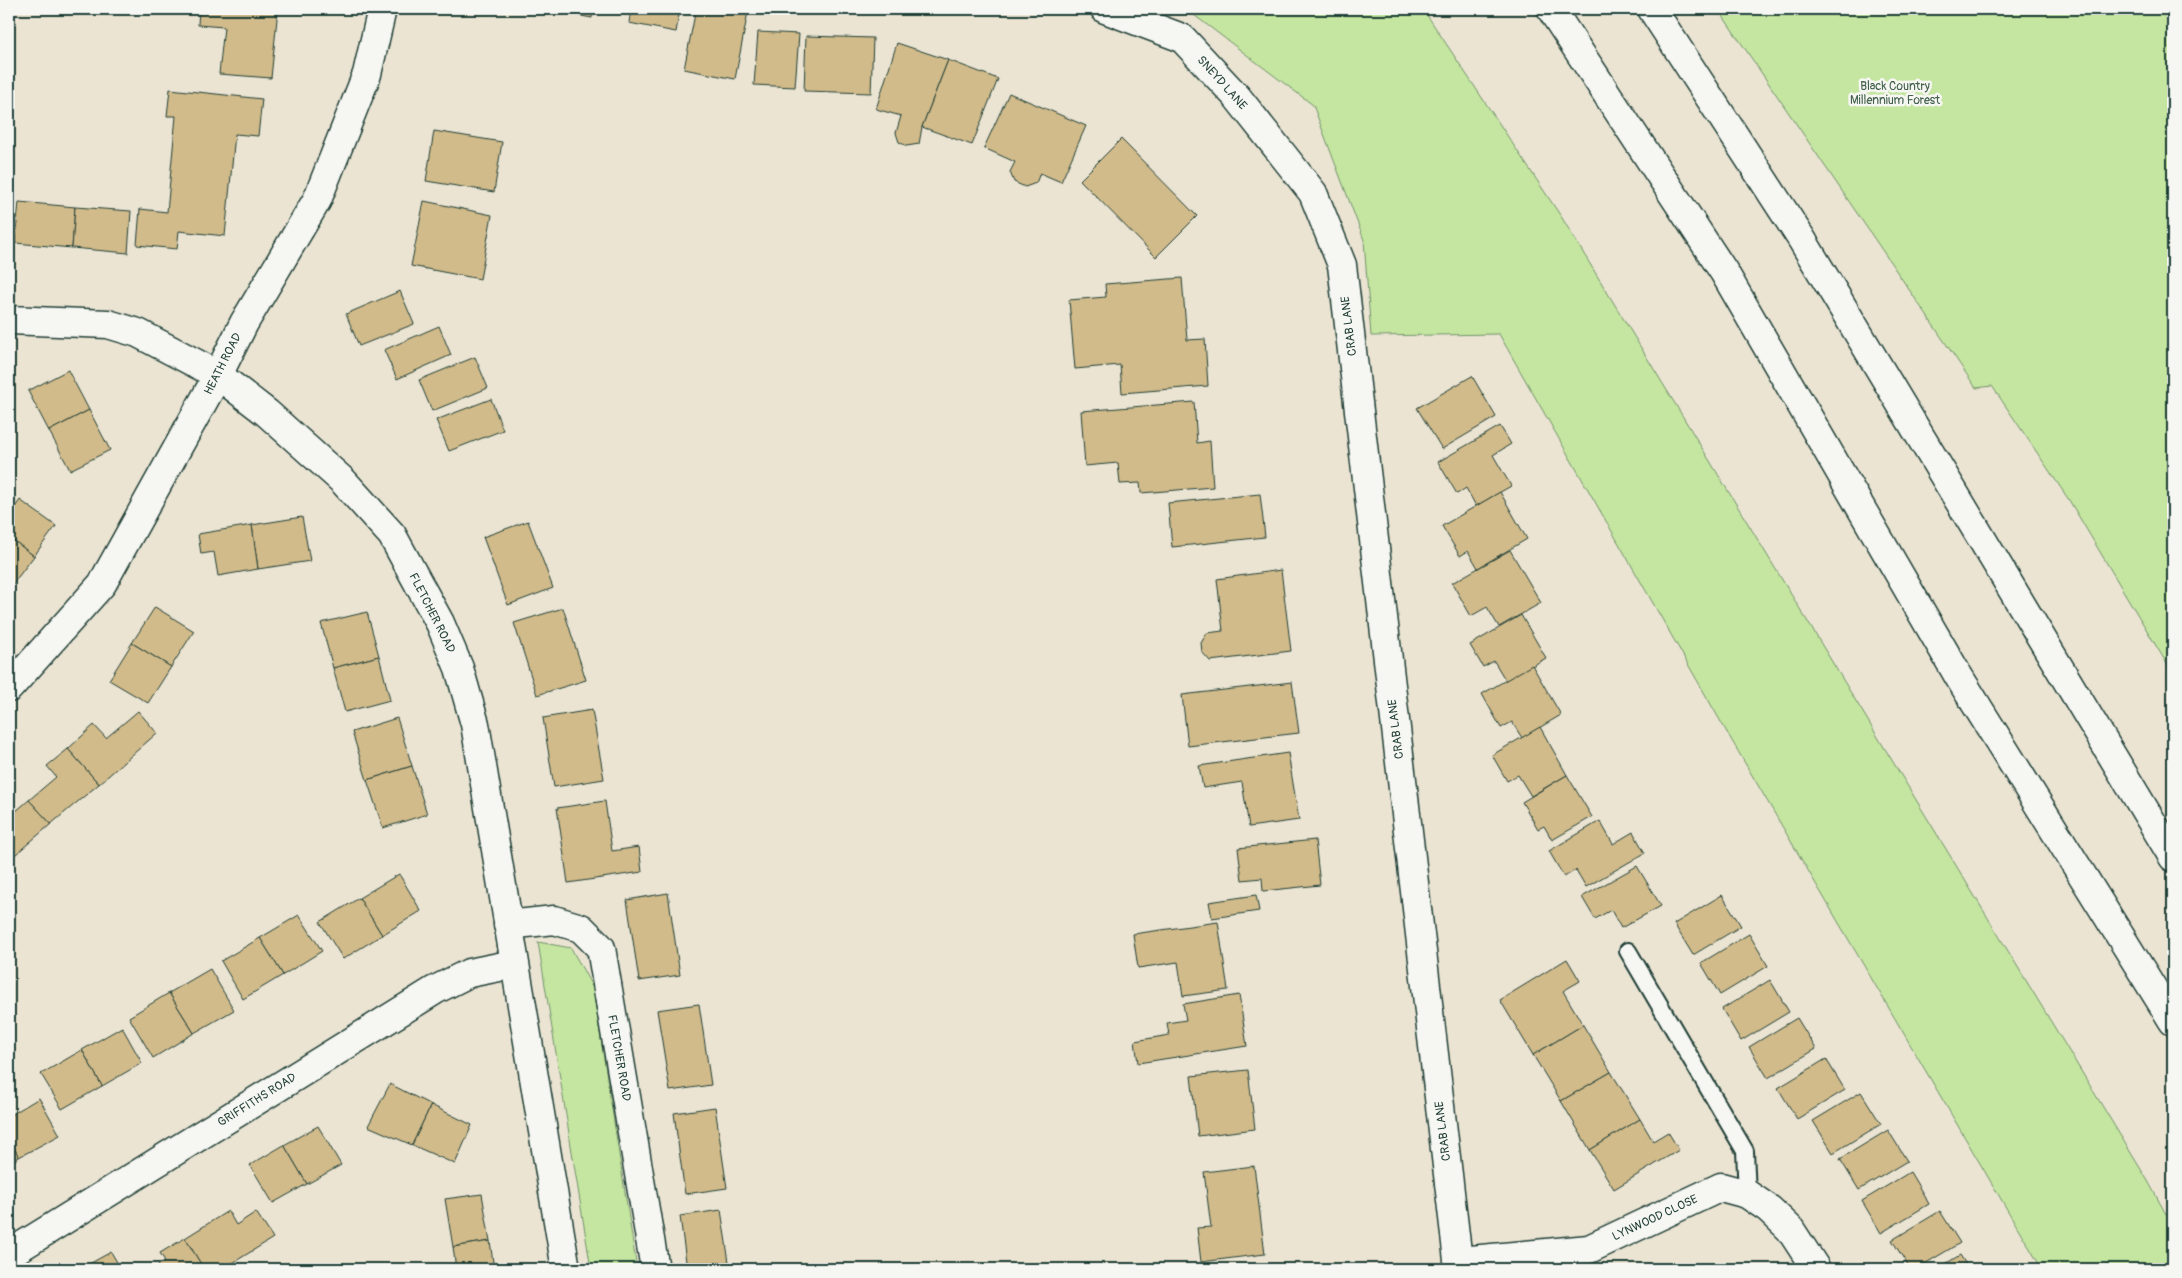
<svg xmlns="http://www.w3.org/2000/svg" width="2182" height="1278" font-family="Pangolin,sans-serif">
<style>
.green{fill:#c4e6a0;stroke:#72926a}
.building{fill:#d2bb8a;stroke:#1f3d34}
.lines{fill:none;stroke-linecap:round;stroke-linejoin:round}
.service-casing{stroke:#1f3d34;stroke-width:20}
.minor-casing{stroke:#1f3d34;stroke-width:31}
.motorway-casing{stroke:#1f3d34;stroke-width:31}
.service{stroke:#f6f6f2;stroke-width:16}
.minor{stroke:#f6f6f2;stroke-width:28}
.motorway{stroke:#f6f6f2;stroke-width:28}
.labels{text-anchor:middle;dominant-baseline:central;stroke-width:5;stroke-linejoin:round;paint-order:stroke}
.street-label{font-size:12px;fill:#1f3d34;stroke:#f6f6f2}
.park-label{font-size:12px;fill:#405f4a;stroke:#f6f6f2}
</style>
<rect width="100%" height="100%" fill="#ebe4d3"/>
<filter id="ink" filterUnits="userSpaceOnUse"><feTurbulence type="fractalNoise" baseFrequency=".02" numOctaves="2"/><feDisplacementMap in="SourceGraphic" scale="10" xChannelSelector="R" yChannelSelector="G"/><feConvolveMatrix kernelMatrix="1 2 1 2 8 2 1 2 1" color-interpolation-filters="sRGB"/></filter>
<g filter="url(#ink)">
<g class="green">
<path d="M 1186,9 L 1423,9 L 1562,218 L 2148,1181 L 2173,1227 L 2173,1269 L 2042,1269 L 1725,729 L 1499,334 L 1371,336 L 1364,240 L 1313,105 Z"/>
<path d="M 1718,9 L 2173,9 L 2173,674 L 2069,500 L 1992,386 L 1976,388 Z"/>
<path d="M 538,942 L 571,948 L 593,988 L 637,1269 L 591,1269 Z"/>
</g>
<g class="building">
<path d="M 199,9 L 278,9 L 271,78 L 219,74 L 224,27 L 198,25 Z"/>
<path d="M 560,9 L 593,9 L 592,18 L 559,12 Z"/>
<path d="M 631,9 L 680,9 L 676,32 L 629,23 Z"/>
<path d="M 696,9 L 732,9 L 748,12 L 735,79 L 684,69 Z"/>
<path d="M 758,32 L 799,34 L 795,87 L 754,85 Z"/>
<path d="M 806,36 L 873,38 L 871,93 L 804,91 Z"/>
<path d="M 897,43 L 948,60 L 922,127 L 919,144 L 907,146 L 899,142 L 896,133 L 901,116 L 876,109 Z"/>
<path d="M 948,60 L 998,79 L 972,145 L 922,127 Z"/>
<path d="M 170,89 L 262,99 L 258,136 L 235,134 L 225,236 L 179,231 L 177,249 L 137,245 L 140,209 L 167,212 L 176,116 L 167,116 Z"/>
<path d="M 1009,93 L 1086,126 L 1061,182 L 1040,173 L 1036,183 L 1025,187 L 1014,182 L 1010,172 L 1015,162 L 984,148 Z"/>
<path d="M 434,131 L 502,142 L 494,192 L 426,181 Z"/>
<path d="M 1121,139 L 1197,216 L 1156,257 L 1080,180 Z"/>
<path d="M 424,201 L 492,215 L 480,279 L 411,266 Z"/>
<path d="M 19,202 L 75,207 L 72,248 L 15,243 Z"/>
<path d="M 75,207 L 131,211 L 128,253 L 72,248 Z"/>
<path d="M 1182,278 L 1187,340 L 1205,339 L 1208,386 L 1122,393 L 1120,365 L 1075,369 L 1069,300 L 1106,297 L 1105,284 Z"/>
<path d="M 400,291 L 414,324 L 359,346 L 346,314 Z"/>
<path d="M 439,326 L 451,355 L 397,379 L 384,350 Z"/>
<path d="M 475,357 L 488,388 L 432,411 L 419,380 Z"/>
<path d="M 68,370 L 89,410 L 49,431 L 28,391 Z"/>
<path d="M 1472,376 L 1496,417 L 1442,449 L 1417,408 Z"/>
<path d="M 491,399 L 503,430 L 449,451 L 436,420 Z"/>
<path d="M 1194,402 L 1197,443 L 1210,441 L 1213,487 L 1141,493 L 1140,483 L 1120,484 L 1118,463 L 1085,466 L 1081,411 Z"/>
<path d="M 89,410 L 110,450 L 70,470 L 49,431 Z"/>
<path d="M 1500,426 L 1511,444 L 1493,455 L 1511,486 L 1476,506 L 1466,488 L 1457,494 L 1438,462 Z"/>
<path d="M 1500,492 L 1527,539 L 1478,568 L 1468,551 L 1460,556 L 1442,526 Z"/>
<path d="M 1260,494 L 1265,537 L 1172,547 L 1168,503 Z"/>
<path d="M 20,500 L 56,526 L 34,556 L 9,537 L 9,516 Z"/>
<path d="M 302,517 L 310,561 L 258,569 L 252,525 Z"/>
<path d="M 528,521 L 553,588 L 508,605 L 483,537 Z"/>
<path d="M 252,525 L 258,569 L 218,576 L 214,552 L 201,554 L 198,534 Z"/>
<path d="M 9,537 L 34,556 L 12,585 L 9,582 Z"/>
<path d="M 1510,550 L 1541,603 L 1499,627 L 1487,607 L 1471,616 L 1452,583 Z"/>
<path d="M 1281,570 L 1291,651 L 1210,661 L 1202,652 L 1201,643 L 1207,633 L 1223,631 L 1217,579 Z"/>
<path d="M 155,607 L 194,631 L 171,667 L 132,643 Z"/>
<path d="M 563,608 L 586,680 L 537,695 L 514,623 Z"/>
<path d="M 367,612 L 379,656 L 333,668 L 321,623 Z"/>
<path d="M 1521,615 L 1546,658 L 1506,681 L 1494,661 L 1483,667 L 1470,645 Z"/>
<path d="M 132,643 L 171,667 L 148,703 L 109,680 Z"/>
<path d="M 379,656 L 390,700 L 345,712 L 333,668 Z"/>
<path d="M 1532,665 L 1561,715 L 1522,738 L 1512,722 L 1501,728 L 1482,694 Z"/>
<path d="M 1292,682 L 1299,733 L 1188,746 L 1182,695 Z"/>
<path d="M 592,710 L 604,779 L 554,787 L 543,718 Z"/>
<path d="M 138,711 L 157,733 L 99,784 L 68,749 L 94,725 L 106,738 Z"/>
<path d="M 397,718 L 412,766 L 367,780 L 352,732 Z"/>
<path d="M 1540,727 L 1567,775 L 1531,796 L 1518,775 L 1507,781 L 1492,755 Z"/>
<path d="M 68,749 L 99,784 L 51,824 L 29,800 L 56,777 L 47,766 Z"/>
<path d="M 1288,753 L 1299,820 L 1249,827 L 1242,782 L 1203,788 L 1199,766 Z"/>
<path d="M 412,766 L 427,814 L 383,828 L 367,780 Z"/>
<path d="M 1567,775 L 1592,817 L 1552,840 L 1544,826 L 1538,829 L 1522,802 Z"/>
<path d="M 29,800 L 51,824 L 9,860 L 9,817 Z"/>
<path d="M 605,801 L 612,851 L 639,847 L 642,872 L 568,883 L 557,808 Z"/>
<path d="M 1600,821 L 1613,844 L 1633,832 L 1645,853 L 1586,887 L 1576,870 L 1564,877 L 1549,851 Z"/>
<path d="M 1315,840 L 1320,885 L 1263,891 L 1262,878 L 1242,880 L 1238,848 Z"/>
<path d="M 1637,866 L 1661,906 L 1621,928 L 1611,910 L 1595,919 L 1582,897 Z"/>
<path d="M 399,874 L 421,911 L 382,935 L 359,898 Z"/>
<path d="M 668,893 L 680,975 L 639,981 L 627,900 Z"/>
<path d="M 1256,895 L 1259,911 L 1212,918 L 1209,902 Z"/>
<path d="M 1722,895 L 1741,926 L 1693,955 L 1674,924 Z"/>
<path d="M 359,898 L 382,935 L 343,959 L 320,922 Z"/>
<path d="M 299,915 L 322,951 L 283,975 L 260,938 Z"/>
<path d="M 1218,922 L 1228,990 L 1183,996 L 1178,962 L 1138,968 L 1133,934 Z"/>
<path d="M 1749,934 L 1768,966 L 1720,995 L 1701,963 Z"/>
<path d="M 260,938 L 283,975 L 243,999 L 221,961 Z"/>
<path d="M 1567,959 L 1580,981 L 1563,991 L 1583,1025 L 1533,1055 L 1500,1000 Z"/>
<path d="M 210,969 L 234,1010 L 194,1033 L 169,993 Z"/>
<path d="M 1770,980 L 1789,1012 L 1741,1041 L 1722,1009 Z"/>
<path d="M 169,993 L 194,1033 L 153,1058 L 129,1017 Z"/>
<path d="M 1239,995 L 1247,1046 L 1138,1063 L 1135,1041 L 1169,1035 L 1167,1023 L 1186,1020 L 1183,1004 Z"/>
<path d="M 699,1004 L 711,1085 L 670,1091 L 657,1010 Z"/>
<path d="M 1797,1018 L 1816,1049 L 1768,1078 L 1749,1047 Z"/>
<path d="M 1583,1025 L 1611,1072 L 1561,1101 L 1533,1055 Z"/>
<path d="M 122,1027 L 142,1063 L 102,1086 L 82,1050 Z"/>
<path d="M 82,1050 L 102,1086 L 62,1109 L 41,1074 Z"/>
<path d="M 1826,1059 L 1845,1090 L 1797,1119 L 1778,1088 Z"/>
<path d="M 1248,1070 L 1255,1129 L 1198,1136 L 1191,1076 Z"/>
<path d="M 1611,1072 L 1640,1119 L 1590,1150 L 1561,1101 Z"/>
<path d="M 390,1084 L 431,1105 L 412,1145 L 368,1126 Z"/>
<path d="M 1861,1092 L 1881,1124 L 1833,1153 L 1813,1121 Z"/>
<path d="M 39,1098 L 60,1135 L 19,1157 L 9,1139 L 9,1116 Z"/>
<path d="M 431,1105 L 472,1125 L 455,1164 L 412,1145 Z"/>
<path d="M 715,1107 L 727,1188 L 685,1194 L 674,1113 Z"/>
<path d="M 1640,1119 L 1653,1141 L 1668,1132 L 1679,1150 L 1614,1189 L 1590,1150 Z"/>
<path d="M 318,1126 L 341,1165 L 307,1184 L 284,1145 Z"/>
<path d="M 1888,1130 L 1907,1161 L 1859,1190 L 1840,1159 Z"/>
<path d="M 9,1139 L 19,1157 L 9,1164 Z"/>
<path d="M 284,1145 L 307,1184 L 273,1203 L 250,1165 Z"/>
<path d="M 1254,1166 L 1265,1254 L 1201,1262 L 1197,1228 L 1211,1227 L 1204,1172 Z"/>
<path d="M 1910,1172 L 1929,1204 L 1881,1233 L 1862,1201 Z"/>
<path d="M 482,1194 L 490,1241 L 453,1247 L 445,1199 Z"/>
<path d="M 721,1210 L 730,1269 L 687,1269 L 680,1216 Z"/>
<path d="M 228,1211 L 236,1225 L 256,1212 L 273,1238 L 223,1269 L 204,1269 L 185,1238 Z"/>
<path d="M 1940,1211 L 1960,1243 L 1916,1269 L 1910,1269 L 1892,1240 Z"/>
<path d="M 185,1238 L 204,1269 L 153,1269 L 165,1261 L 160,1253 Z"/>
<path d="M 490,1241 L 494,1269 L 456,1269 L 453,1247 Z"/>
<path d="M 111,1252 L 121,1269 L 80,1269 Z"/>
<path d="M 1960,1255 L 1969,1269 L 1937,1269 Z"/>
</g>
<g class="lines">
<g class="service-casing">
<path id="service" d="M 1628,951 L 1745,1151 L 1747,1194"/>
</g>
<g class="minor-casing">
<g id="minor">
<path d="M 1105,9 L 1182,38 L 1237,97 L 1313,193 L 1342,265 L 1459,1269"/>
<path d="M 9,320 L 108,324 L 138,333 L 218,375 L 267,413 L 343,481 L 392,535 L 440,623 L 459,668 L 475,724 L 566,1269"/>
<path d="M 9,688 L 102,584 L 218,375 L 244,323 L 317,200 L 367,74 L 382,9"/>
<path d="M 508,925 L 554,920 L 581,928 L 601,948 L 655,1269"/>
<path d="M 9,1254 L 435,990 L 469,973 L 514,964"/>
<path d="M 1459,1261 L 1589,1249 L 1721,1187 L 1747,1194 L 1769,1209 L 1790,1229 L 1816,1269"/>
</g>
</g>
<g class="motorway-casing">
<g id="motorway">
<path d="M 1551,9 L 1724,272 L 1959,677 L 2173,1021"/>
<path d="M 1652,9 L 1801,238 L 2173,857"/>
</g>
</g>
<use href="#service" class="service"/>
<use href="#minor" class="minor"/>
<use href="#motorway" class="motorway"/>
</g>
</g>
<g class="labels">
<g class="street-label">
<text transform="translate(1222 83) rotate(48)">SNEYD LANE</text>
<text transform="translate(1349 326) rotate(-97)">CRAB LANE</text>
<text transform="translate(223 364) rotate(-63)">HEATH ROAD</text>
<text transform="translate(432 613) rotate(63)">FLETCHER ROAD</text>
<text transform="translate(1396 729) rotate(-97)">CRAB LANE</text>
<text transform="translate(619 1058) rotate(80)">FLETCHER ROAD</text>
<text transform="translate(257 1100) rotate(-32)">GRIFFITHS ROAD</text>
<text transform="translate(1443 1131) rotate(-97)">CRAB LANE</text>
<text transform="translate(1655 1218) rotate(-25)">LYNWOOD CLOSE</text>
</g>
<g class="park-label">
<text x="1895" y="86">Black Country<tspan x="1895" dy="14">Millennium Forest</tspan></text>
</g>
</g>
<rect width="2182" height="1278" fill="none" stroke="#f6f6f2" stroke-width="30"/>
<rect x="15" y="15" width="2152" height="1248" fill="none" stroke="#1f3d34" stroke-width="2" filter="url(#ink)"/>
</svg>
